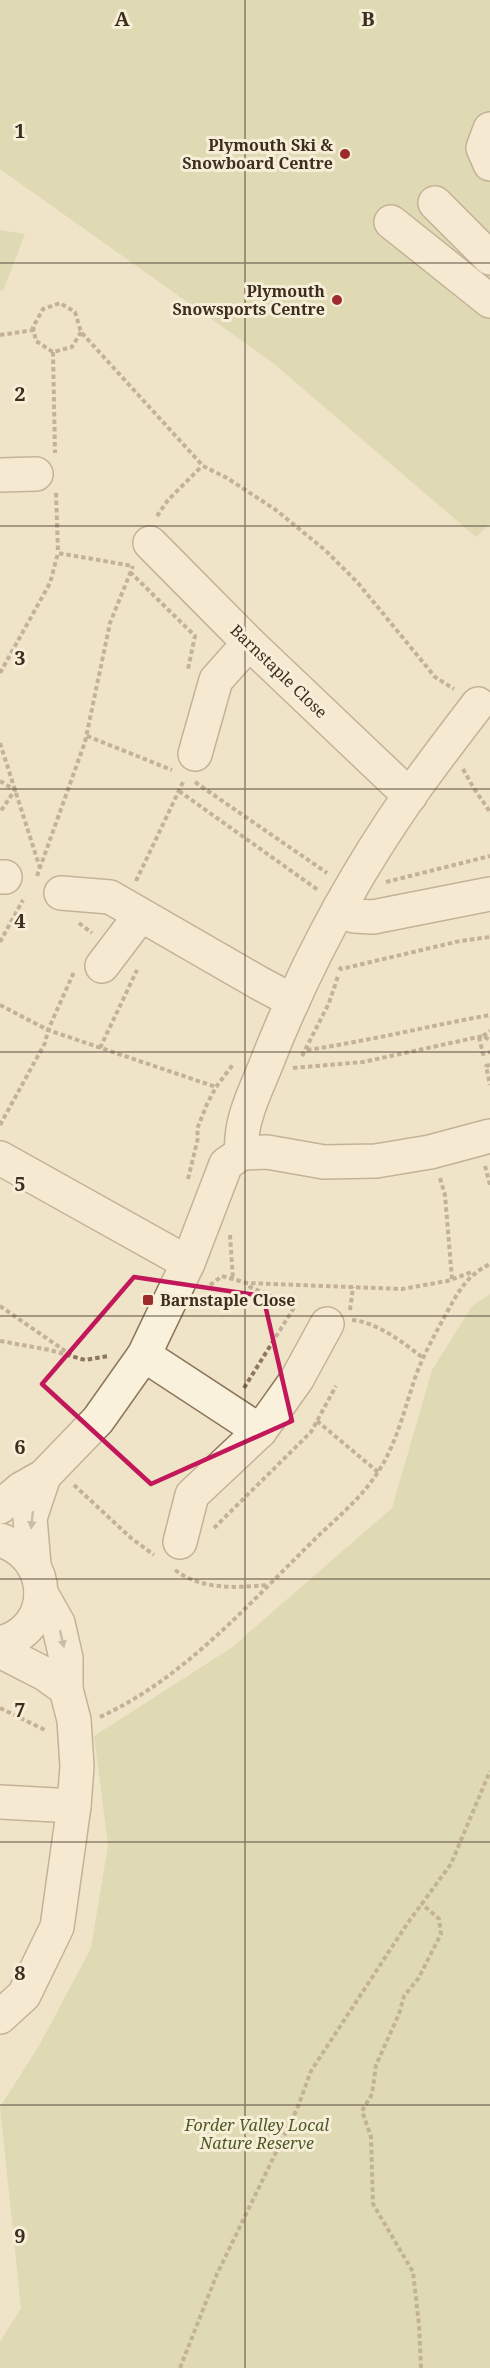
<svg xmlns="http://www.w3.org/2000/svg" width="490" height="2368" font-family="'Noto Serif',serif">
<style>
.green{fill:#c9cf9b}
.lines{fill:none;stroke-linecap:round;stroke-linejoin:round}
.minor-casing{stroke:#8d765c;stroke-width:36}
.path{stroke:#8d765c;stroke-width:4;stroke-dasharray:4.5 3;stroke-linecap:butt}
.minor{stroke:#faf1dc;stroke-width:33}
.oneway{fill:#9c907e}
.marked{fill:none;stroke:#c2185b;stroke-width:4.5;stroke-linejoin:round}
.grid{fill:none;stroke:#3d2e20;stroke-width:1.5;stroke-opacity:0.55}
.poi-dot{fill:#9e2a2b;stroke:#f7eed8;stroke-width:2}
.labels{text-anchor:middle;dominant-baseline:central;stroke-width:6;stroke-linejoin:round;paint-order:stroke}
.poi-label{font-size:16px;font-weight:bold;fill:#3d2e20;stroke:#f7eed8;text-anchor:end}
.street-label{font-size:16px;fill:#3d2e20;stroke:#f7eed8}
.park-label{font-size:16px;font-style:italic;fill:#4d5a26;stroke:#f7eed8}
.grid-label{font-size:20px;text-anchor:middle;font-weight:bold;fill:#3d2e20;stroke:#f7eed8;stroke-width:6;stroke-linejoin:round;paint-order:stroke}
</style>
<rect width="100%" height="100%" fill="#f0e4c8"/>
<g class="green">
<path d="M 0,0 L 490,0 L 490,524 L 476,537 L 273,363 L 0,169 Z"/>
<path d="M 0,230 L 25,234 L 3,291 L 0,291 Z"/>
<path d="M 490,1294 L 490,2368 L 0,2368 L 0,2342 L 21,2308 L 0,2107 L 40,2044 L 91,1948 L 108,1845 L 94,1736 L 231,1648 L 392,1508 L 432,1370 L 472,1306 Z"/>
</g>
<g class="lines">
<g class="minor-casing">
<g id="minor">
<path d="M 490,129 L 483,148 L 490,164"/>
<path d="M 435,203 L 490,258"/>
<path d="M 391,222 L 490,301"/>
<path d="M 0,475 L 36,474"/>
<path d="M 150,543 L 249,643 L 410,796"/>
<path d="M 195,754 L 216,680 L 249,643"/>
<path d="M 0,877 L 5,877"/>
<path d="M 61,893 L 110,897 L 259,983 L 293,1001"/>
<path d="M 339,909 L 354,916 L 373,917 L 490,894"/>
<path d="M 102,966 L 140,916"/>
<path d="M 242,1153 C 239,1123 254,1094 265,1067 C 302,972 352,878 410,795 C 432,764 455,734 478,704"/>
<path d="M 0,1158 L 188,1263"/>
<path d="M 144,1355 L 260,1431"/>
<path d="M 0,1507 L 21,1489 L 44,1476 L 98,1420 L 144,1355 L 188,1263 L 226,1164 L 242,1153 L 267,1152 L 324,1162 L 376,1161 L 430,1152 L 490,1136"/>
<path d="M 0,1540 C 53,1556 56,1629 0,1643"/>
<path d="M 180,1542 L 192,1495 L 260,1431 L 297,1379 L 327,1324"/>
<path d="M 34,1565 L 30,1518 L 44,1476"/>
<path d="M 0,1651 L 45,1674 L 66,1689"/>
<path d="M 0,1802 L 74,1806"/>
<path d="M 0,2017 L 24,1995 L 57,1927 L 74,1806 L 77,1766 L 74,1720 L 66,1689 L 66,1658 L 58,1623 L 41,1593"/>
</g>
</g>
<g class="path">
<path d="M 81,332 L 72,347 L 53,352 L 36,341 L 33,327 L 43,309 L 60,303 L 75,312 L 81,332 L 203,466 L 227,478 L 276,510 L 325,550 L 358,583 L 435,677 L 454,689"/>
<path d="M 0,335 L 34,330"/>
<path d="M 53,352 L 55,453"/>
<path d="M 56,493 L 58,553"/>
<path d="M 157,516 L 168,500 L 202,466"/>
<path d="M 130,572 L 195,636 L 188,669"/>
<path d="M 0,673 L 50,583 L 58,553 L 133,566"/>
<path d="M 87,736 L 172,770"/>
<path d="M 0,743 L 40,868"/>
<path d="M 463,769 L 473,787 L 490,812"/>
<path d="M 0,781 L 15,790 L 0,812"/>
<path d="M 195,782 L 327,873"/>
<path d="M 179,791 L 318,890"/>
<path d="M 37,876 L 85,742 L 110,623 L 133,566"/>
<path d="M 136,881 L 184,780"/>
<path d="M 386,882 L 490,856"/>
<path d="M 79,923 L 92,933"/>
<path d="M 0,942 L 23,900"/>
<path d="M 339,967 L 341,969 L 460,941 L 490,937"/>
<path d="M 0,1005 L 48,1030 L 216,1087"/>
<path d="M 483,1036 L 490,1031"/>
<path d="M 479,1037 L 483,1054 L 490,1052"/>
<path d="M 100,1048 L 137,970"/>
<path d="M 307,1050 C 368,1041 429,1026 490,1015"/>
<path d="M 302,1056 L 329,1003 L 338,976"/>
<path d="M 490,1065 L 486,1066 L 490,1085"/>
<path d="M 293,1068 L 363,1062 L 483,1036 L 490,1040"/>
<path d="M 0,1125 L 45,1043 L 48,1030 L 74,972"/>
<path d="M 485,1166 L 490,1185"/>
<path d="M 440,1178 L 445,1195 L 452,1279"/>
<path d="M 188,1179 L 198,1138 L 197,1129 L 207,1104 L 216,1087 L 234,1063"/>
<path d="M 230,1235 L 233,1279"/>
<path d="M 210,1285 L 222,1276 L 247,1283 L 402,1289 L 447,1281 L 472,1272"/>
<path d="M 0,1306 L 71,1355"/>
<path d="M 350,1310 L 353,1287"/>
<path d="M 352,1320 C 377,1322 404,1343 423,1358"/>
<path d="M 0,1341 L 50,1350 L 85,1360 L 108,1356"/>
<path d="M 244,1388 L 295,1306 L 250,1287 L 247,1283"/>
<path d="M 317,1421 L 378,1472"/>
<path d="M 74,1485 L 131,1538 L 154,1555"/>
<path d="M 214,1528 L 311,1432 L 336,1386"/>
<path d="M 175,1570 C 202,1590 235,1588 268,1585"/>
<path d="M 0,1708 L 47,1731"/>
<path d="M 100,1717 C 182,1679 243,1610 306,1548 C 331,1522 358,1503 378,1472 C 397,1443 405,1407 416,1375 C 424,1354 435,1334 446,1314 C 458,1292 467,1275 490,1264"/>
<path d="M 180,2368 L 217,2274 L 297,2109 L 311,2071 L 407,1924 L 451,1864 L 490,1771"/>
<path d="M 421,2368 L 419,2325 L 413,2272 L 373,2204 L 371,2137 L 362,2111 L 372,2094 L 376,2065 L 399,2014 L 404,1996 L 418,1979 L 441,1934 L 439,1919 L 422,1904"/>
</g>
<use href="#minor" class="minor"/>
</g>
<defs><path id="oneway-solid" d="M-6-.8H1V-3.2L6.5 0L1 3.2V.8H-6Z" transform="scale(1.5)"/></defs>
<g class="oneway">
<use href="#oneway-solid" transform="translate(32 1520) rotate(96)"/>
<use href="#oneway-solid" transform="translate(62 1639) rotate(77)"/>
</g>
<path d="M0 0H490V2368H0ZM 134,1277 L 263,1296 L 292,1421 L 151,1484 L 42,1384 Z" fill="#f0e4c8" fill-opacity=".55" fill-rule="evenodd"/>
<path class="marked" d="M 134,1277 L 263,1296 L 292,1421 L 151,1484 L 42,1384 Z"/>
<path class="grid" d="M 245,0 L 245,2368M 0,263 L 490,263M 0,526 L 490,526M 0,789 L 490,789M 0,1052 L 490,1052M 0,1316 L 490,1316M 0,1579 L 490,1579M 0,1842 L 490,1842M 0,2105 L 490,2105"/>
<g class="poi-dot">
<circle cx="345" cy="154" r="6"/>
<circle cx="337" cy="300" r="6"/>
<rect x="142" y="1294" width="12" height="12" rx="3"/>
</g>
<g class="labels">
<g class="poi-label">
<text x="333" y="145">Plymouth Ski &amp;<tspan x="333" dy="18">Snowboard Centre</tspan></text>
<text x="325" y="291">Plymouth<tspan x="325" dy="18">Snowsports Centre</tspan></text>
<text x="160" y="1300" text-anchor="start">Barnstaple Close</text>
</g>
<g class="street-label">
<text transform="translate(279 671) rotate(44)">Barnstaple Close</text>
</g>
<g class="park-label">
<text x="257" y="2125">Forder Valley Local<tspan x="257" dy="18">Nature Reserve</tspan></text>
</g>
</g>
<g class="grid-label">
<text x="122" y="26">A</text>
<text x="368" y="26">B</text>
<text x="20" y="138">1</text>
<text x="20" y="401">2</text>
<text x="20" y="665">3</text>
<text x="20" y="928">4</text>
<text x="20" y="1191">5</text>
<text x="20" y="1454">6</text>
<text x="20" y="1717">7</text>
<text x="20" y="1980">8</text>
<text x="20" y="2243">9</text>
</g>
</svg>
